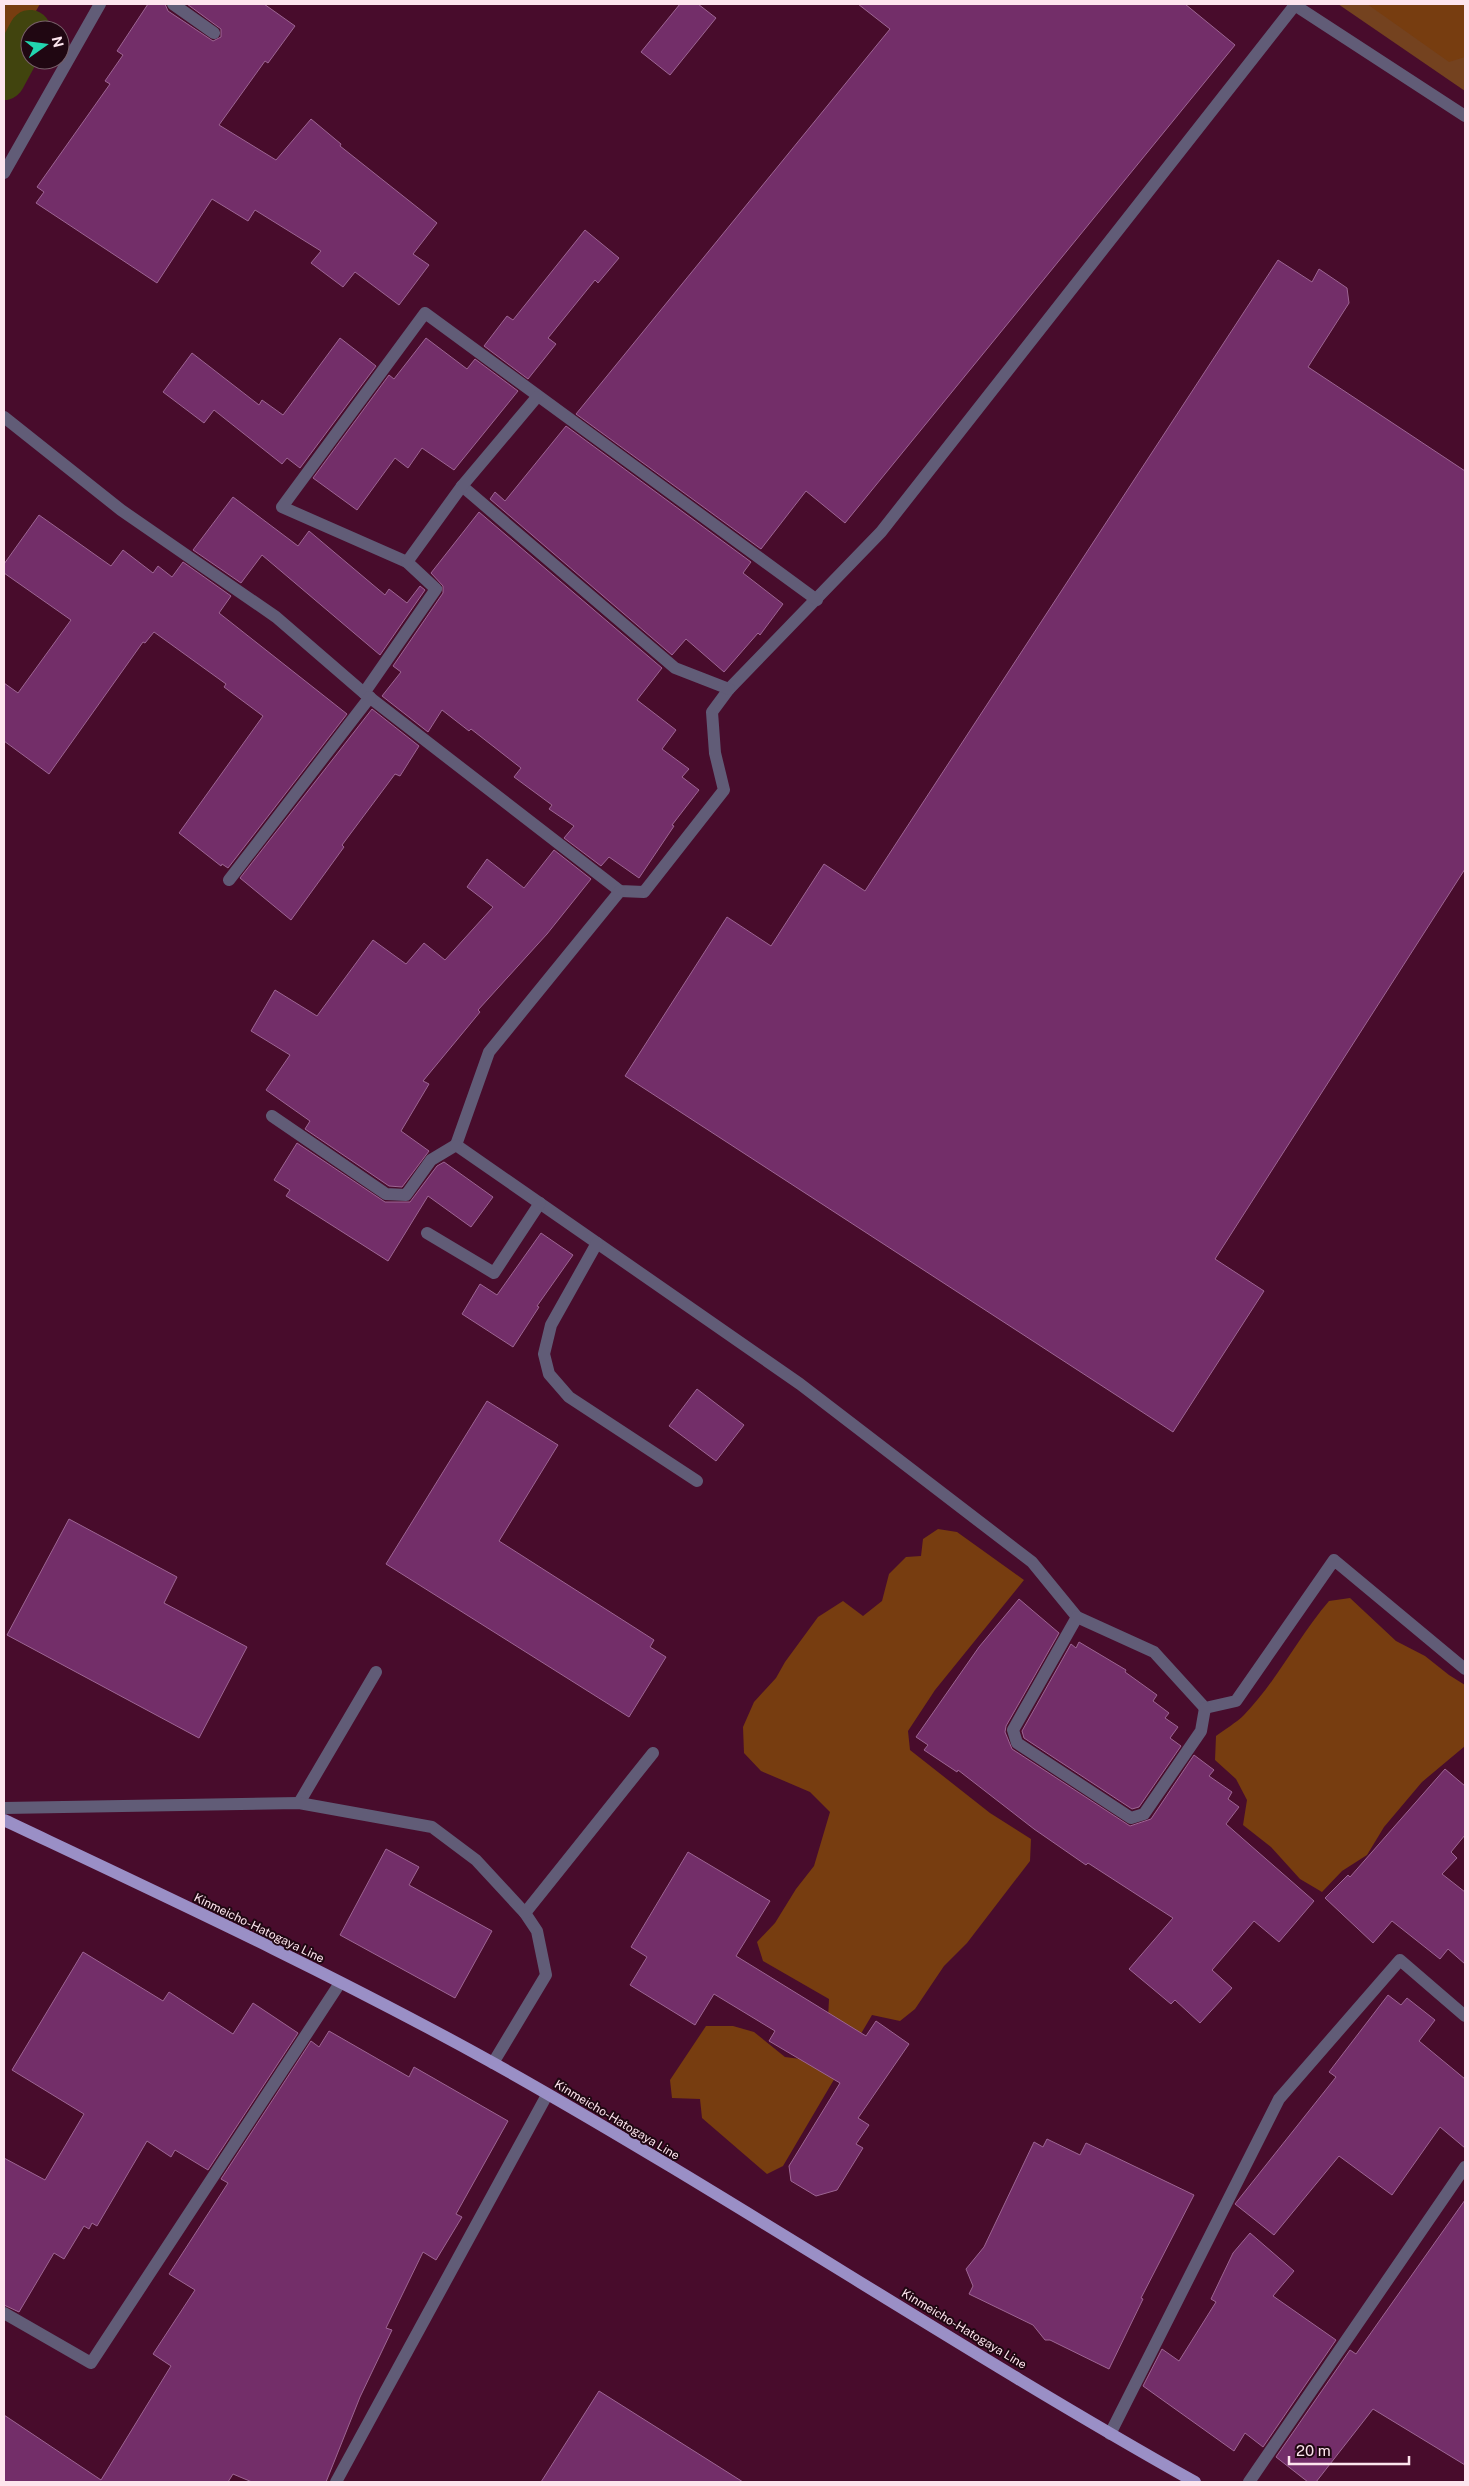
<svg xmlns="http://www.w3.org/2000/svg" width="1469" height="2486" font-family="'Public Sans',sans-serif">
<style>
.green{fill:#74421f}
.forest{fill:#773d10}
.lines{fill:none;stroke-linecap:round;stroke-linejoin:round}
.canal{stroke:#41440e;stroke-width:42}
.building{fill:#732e69;stroke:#9d6593}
.minor{stroke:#615c77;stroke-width:12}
.major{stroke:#9a8fc6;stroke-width:12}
.labels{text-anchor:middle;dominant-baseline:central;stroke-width:4;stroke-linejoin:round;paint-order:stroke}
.street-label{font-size:12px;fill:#fde5ee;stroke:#200712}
</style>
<rect width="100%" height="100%" fill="#480c2c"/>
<path class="green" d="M 1338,4 L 1465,4 L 1465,91 Z"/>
<g class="forest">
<path d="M 4,4 L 40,4 L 29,23 L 4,36 Z"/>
<path d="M 1367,4 L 1465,4 L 1465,57 L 1449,62 Z"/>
<path d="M 938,1529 L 957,1532 L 1024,1580 L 935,1690 L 908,1731 L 910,1750 L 990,1813 L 1031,1839 L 1030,1861 L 967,1943 L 944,1966 L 915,2009 L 900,2021 L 872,2015 L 783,2166 L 767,2174 L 702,2118 L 700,2099 L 672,2098 L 670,2080 L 706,2026 L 733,2026 L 754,2032 L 785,2057 L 800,2059 L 828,2019 L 829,1999 L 763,1961 L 757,1942 L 775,1923 L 796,1889 L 814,1866 L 830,1812 L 810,1792 L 761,1771 L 744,1753 L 743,1727 L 754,1702 L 776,1678 L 785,1662 L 818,1617 L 843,1601 L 863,1616 L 882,1601 L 889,1574 L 906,1557 L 921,1556 L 923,1539 Z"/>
<path d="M 1350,1598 L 1396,1641 L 1425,1656 L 1449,1675 L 1465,1685 L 1465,1746 L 1422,1782 L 1384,1827 L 1367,1855 L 1342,1871 L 1322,1892 L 1300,1879 L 1271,1847 L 1243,1825 L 1247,1800 L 1236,1779 L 1215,1760 L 1216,1736 C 1225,1729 1236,1723 1244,1715 C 1277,1681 1298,1637 1329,1601 Z"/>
</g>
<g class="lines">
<path class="canal" d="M 4,79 L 30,31"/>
</g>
<g class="building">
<path d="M 148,4 L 165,4 L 168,11 L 213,41 L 221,37 L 221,29 L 187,4 L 264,4 L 295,26 L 268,63 L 265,61 L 219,125 L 276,160 L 311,119 L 341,144 L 340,146 L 437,223 L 413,254 L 429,265 L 399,305 L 355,272 L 343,287 L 311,263 L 321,251 L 255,210 L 248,221 L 212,199 L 157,283 L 36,203 L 44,192 L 37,187 L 110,84 L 105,81 L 123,55 L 117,51 Z"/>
<path d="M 680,4 L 698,4 L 716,18 L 670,75 L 641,52 Z"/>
<path d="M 858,4 L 1185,4 L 1235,45 L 845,523 L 806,491 L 761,549 L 576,414 L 890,29 Z"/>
<path d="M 585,230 L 619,258 L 598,283 L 595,280 L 548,338 L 556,344 L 528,379 L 484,346 L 507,316 L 513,320 Z"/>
<path d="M 1278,260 L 1312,282 L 1319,269 L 1347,288 L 1349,303 L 1308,367 L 1465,471 L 1465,869 L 1215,1259 L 1264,1291 L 1173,1432 L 625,1076 L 727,917 L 771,946 L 824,864 L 865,891 Z"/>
<path d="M 340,338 L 376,366 L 300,468 L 287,458 L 282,464 L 214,410 L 204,423 L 163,392 L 192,353 L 259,405 L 262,400 L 283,415 Z"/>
<path d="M 426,338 L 467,369 L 475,359 L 518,391 L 454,470 L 422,448 L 408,468 L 395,458 L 357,510 L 313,478 L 389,375 L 394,379 Z"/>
<path d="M 566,426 L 751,562 L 743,573 L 783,604 L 760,635 L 758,633 L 724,672 L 686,639 L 672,655 L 490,499 L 495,492 L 505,501 Z"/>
<path d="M 233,497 L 298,546 L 309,531 L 385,595 L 389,589 L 407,603 L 420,586 L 425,590 L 380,655 L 262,555 L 241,583 L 193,550 Z"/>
<path d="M 479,512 L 662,668 L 637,700 L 676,730 L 662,749 L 689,769 L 682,777 L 699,790 L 672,825 L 674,826 L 639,878 L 609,857 L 601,866 L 564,838 L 574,826 L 549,809 L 552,805 L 514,777 L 521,768 L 471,729 L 469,731 L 442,710 L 428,732 L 382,696 L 401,672 L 393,666 L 443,593 L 443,586 L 431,573 Z"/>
<path d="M 39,515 L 111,566 L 123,550 L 153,573 L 158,566 L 172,577 L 183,562 L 231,596 L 219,613 L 347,714 L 228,868 L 222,864 L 221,866 L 179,833 L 263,716 L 224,687 L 226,684 L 154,632 L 145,643 L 143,642 L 49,774 L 4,741 L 4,683 L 18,693 L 71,620 L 4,573 L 4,564 Z"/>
<path d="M 372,709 L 419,746 L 400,776 L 395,774 L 342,845 L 344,847 L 291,920 L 240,878 Z"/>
<path d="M 554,850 L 591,879 L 547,934 L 478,1010 L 480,1012 L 423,1081 L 429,1084 L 401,1131 L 429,1151 L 402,1187 L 389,1186 L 305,1129 L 310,1121 L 266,1090 L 290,1055 L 251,1031 L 275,990 L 317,1016 L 373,940 L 406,964 L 424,943 L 445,960 L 493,907 L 467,887 L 487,859 L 524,888 Z"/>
<path d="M 297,1143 L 385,1202 L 410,1202 L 437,1166 L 444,1162 L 493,1197 L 471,1227 L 428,1196 L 388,1261 L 286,1196 L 290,1190 L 274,1180 Z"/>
<path d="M 541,1233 L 573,1255 L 537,1306 L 539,1307 L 513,1347 L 462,1314 L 480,1284 L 497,1295 Z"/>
<path d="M 697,1389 L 744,1425 L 716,1461 L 669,1426 Z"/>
<path d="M 487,1401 L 558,1445 L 499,1541 L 654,1640 L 650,1647 L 666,1657 L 629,1717 L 386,1564 Z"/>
<path d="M 69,1519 L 177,1577 L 164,1603 L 247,1647 L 199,1738 L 7,1635 Z"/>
<path d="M 1019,1599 L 1059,1633 L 1006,1726 L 1005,1732 L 1012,1749 L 1130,1826 L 1151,1819 L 1194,1755 L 1214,1770 L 1209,1776 L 1232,1792 L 1228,1799 L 1239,1807 L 1226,1824 L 1314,1901 L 1279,1942 L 1254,1921 L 1212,1970 L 1232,1988 L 1200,2023 L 1175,2000 L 1171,2004 L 1129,1969 L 1173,1918 L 1088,1863 L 1086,1865 L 1034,1829 L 958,1770 L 957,1772 L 924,1750 L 928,1745 L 916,1737 L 979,1647 Z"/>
<path d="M 1079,1642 L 1126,1670 L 1125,1672 L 1157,1695 L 1153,1701 L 1169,1713 L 1165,1718 L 1178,1727 L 1170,1738 L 1181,1746 L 1139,1807 L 1132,1809 L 1024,1738 L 1022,1731 L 1071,1644 L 1076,1648 Z"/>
<path d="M 1445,1769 L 1465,1786 L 1465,1835 L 1451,1852 L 1457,1858 L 1442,1874 L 1465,1892 L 1465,1964 L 1448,1949 L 1440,1959 L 1392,1921 L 1373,1943 L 1325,1898 L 1348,1875 L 1350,1877 Z"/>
<path d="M 386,1849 L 419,1867 L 409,1885 L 492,1931 L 455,1998 L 340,1935 Z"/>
<path d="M 688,1852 L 770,1901 L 736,1956 L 866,2036 L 876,2021 L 909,2044 L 858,2118 L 869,2125 L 856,2144 L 863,2148 L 837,2190 L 816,2196 L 791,2181 L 789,2166 L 840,2083 L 769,2041 L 775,2031 L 714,1994 L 695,2025 L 630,1985 L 647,1957 L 631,1947 Z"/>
<path d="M 83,1952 L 163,2001 L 169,1992 L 233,2034 L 253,2003 L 298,2033 L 208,2170 L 175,2150 L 171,2157 L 147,2141 L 97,2226 L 92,2223 L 89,2229 L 84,2226 L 64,2259 L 54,2253 L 19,2312 L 4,2305 L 4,2158 L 45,2180 L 84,2114 L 12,2070 Z"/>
<path d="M 1388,1995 L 1401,2005 L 1407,1998 L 1435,2020 L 1419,2041 L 1465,2079 L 1465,2148 L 1440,2127 L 1392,2195 L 1339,2156 L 1274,2235 L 1235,2204 L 1336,2077 L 1329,2072 Z"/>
<path d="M 329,2031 L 409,2077 L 414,2067 L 508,2121 L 456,2214 L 462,2217 L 436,2260 L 423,2252 L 386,2328 L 392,2330 L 360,2397 L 326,2482 L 252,2482 L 233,2474 L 228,2482 L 4,2482 L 4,2415 L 101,2480 L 171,2366 L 153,2354 L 195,2290 L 169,2274 L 228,2183 L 221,2179 L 311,2041 L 319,2047 Z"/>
<path d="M 1047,2139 L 1080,2155 L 1086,2143 L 1194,2195 L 1141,2298 L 1143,2299 L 1109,2369 L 1050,2340 L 1045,2340 L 1033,2325 L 969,2294 L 973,2286 L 966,2269 L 984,2247 L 1034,2142 L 1043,2147 Z"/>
<path d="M 1465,2200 L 1465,2465 L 1373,2409 L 1316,2482 L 1308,2482 L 1276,2457 L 1350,2350 L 1356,2354 Z"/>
<path d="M 1250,2233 L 1294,2271 L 1273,2296 L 1336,2340 L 1263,2447 L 1245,2433 L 1234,2451 L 1143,2386 L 1162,2349 L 1179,2361 L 1216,2302 L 1211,2299 L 1233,2253 Z"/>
<path d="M 599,2391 L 743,2482 L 541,2482 Z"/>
</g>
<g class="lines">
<g class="minor">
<path d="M 173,4 L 214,33"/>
<path d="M 1293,4 L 1465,116"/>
<path d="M 4,173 L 100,4"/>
<path d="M 4,417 L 121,510 L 276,617 L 364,693 L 620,891 L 644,892 L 724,790 L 715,753 L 712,712 L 729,689 L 881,532 L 1295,5"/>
<path d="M 462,486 L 675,668 L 729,689"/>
<path d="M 407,562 L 282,507 L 425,313 L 817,600"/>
<path d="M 364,693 L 436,589 L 407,562 L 462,486 L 537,397"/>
<path d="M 229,880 L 370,697"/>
<path d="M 620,891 L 489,1052 L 456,1145 L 800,1384 L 1032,1562 L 1077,1617 L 1154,1652 L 1205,1708 L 1236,1701 L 1334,1560 L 1465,1669"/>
<path d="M 272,1116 L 386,1194 L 406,1195 L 431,1160 L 456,1145"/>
<path d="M 427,1233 L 494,1273 L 540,1203"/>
<path d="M 597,1243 L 551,1325 L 544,1354 L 549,1374 L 569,1397 L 697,1481"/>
<path d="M 1077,1617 L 1013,1730 L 1017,1743 L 1131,1818 L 1144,1814 L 1201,1731 L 1205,1708"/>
<path d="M 299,1803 L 376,1672"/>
<path d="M 4,1808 L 299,1803 L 432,1827 L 476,1860 L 525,1913 L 537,1931 L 546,1975 L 493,2063"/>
<path d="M 525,1913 L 653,1753"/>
<path d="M 4,2313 L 91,2363 L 340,1983"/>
<path d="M 1110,2434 L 1279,2099 L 1400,1960 L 1465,2016"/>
<path d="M 336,2482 L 547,2095"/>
<path d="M 1249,2482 L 1465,2167"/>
</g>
<path class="major" d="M 4,1820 C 169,1898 335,1975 495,2064 C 732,2197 958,2349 1195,2482"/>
</g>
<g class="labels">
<g class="street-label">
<text transform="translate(259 1928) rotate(26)">Kinmeicho-Hatogaya Line</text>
<text transform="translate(617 2120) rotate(31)">Kinmeicho-Hatogaya Line</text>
<text transform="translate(964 2329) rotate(31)">Kinmeicho-Hatogaya Line</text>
</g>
</g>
<rect width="1469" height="2486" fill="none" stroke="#fde5ee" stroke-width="10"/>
<g transform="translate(45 45) rotate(76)"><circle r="24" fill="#200712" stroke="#78606a"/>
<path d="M0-4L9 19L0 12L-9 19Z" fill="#22d5af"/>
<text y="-8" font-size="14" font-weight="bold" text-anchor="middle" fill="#fde5ee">N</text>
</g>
<path d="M1289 2456v8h120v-8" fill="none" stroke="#fde5ee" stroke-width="2.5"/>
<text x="1296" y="2456" font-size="15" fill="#fde5ee" stroke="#200712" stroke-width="4" paint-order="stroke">20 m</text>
</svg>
